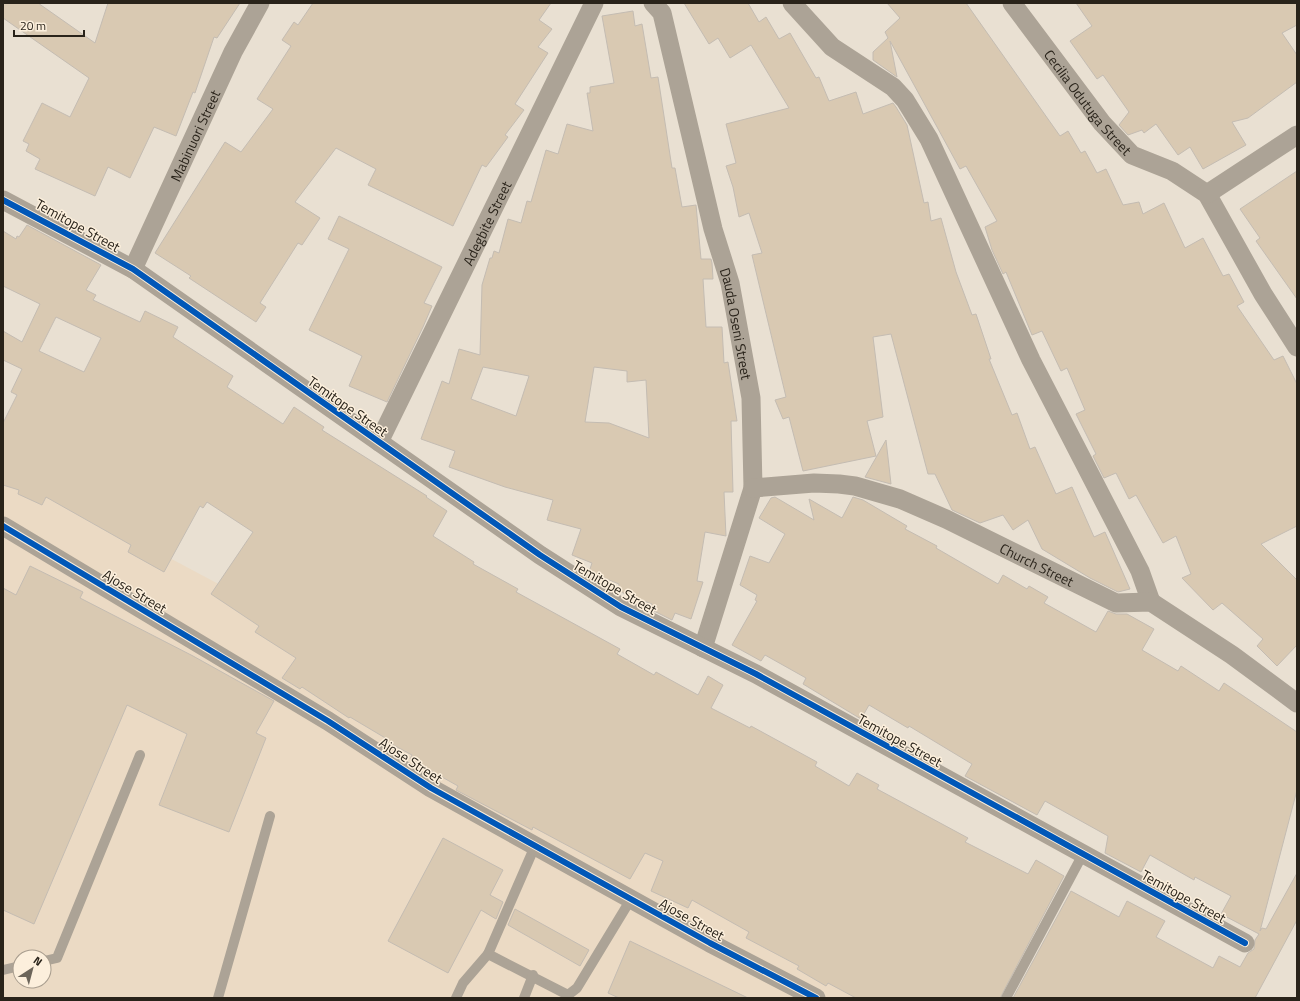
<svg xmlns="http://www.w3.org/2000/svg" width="1300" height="1001" font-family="'Titillium Web',sans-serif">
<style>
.built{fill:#ebdac4;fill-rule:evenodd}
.building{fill:#d9c9b2;stroke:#c4bcb2;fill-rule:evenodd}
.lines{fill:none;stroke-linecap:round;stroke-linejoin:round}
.lane{stroke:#aca396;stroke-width:10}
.street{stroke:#aca396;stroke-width:19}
.cycleway-casing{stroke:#fcefdc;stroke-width:8}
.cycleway{stroke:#0057b8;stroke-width:6}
.labels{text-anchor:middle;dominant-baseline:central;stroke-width:3;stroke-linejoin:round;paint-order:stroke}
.street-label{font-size:14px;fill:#29231a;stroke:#fcefdc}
</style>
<rect width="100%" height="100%" fill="#e9e0d2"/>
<path class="built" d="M 3,445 L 149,547 L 994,998 L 3,998 ZM 20,957 L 44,957 L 44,981 L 20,981 Z"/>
<g class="building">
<path d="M 3,3 L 38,3 L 95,43 L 108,3 L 240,3 L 217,38 L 214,37 L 195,93 L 193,92 L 176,136 L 154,127 L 130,178 L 108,167 L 95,196 L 35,169 L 40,159 L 26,151 L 29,144 L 23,141 L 42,103 L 70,117 L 89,78 L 3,18 Z"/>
<path d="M 313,3 L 551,3 L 539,20 L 552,29 L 538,47 L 548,53 L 515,104 L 524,110 L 505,135 L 508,137 L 486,167 L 482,165 L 453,226 L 368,185 L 376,169 L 336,148 L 295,202 L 320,218 L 302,245 L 298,243 L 260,303 L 266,307 L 256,322 L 189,278 L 191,276 L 155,253 L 225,142 L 241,152 L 273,109 L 257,99 L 291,46 L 282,40 L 294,22 L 298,25 Z"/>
<path d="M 684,3 L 748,3 L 759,22 L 766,17 L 779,39 L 790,33 L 816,78 L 819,77 L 829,101 L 856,92 L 863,114 L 893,103 L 896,107 L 907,125 L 924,203 L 928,202 L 931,221 L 941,218 L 956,272 L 972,315 L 976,314 L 991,359 L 989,359 L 1012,415 L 1017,413 L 1030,449 L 1035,447 L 1056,494 L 1072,487 L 1094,537 L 1105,532 L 1130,589 L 1118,592 L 1090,578 L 1042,549 L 1028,520 L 1013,530 L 1003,515 L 980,523 L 952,510 L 935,474 L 928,474 L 891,334 L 873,337 L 883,417 L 867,421 L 876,456 L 803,471 L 789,417 L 783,419 L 775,400 L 786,397 L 752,255 L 762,253 L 749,213 L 739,217 L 733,187 L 726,166 L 736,163 L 726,124 L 789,108 L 751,45 L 730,58 L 718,38 L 709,44 Z"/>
<path d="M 887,3 L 966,3 L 1060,136 L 1068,131 L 1081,153 L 1085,151 L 1097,173 L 1106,169 L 1123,205 L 1139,202 L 1143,214 L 1164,203 L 1185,248 L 1203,238 L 1223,276 L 1229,274 L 1244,302 L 1237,306 L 1274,360 L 1283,356 L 1297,384 L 1297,526 L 1261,544 L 1297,580 L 1297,645 L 1277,666 L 1257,646 L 1263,639 L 1222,603 L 1213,610 L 1182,578 L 1191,574 L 1176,536 L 1163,543 L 1136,495 L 1129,499 L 1116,473 L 1104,478 L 1093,456 L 1096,454 L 1076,414 L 1085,410 L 1067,368 L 1061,371 L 1042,331 L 1032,335 L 1006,272 L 1003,274 L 992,250 L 985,227 L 997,221 L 966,166 L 960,169 L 890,41 L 897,77 L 873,60 L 873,52 L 888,38 L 885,32 L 900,18 Z"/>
<path d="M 1076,3 L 1297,3 L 1297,25 L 1282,33 L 1297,55 L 1297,82 L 1248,118 L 1232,122 L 1246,145 L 1203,169 L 1190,147 L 1178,155 L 1156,124 L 1144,133 L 1142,130 L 1128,135 L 1119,125 L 1129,112 L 1103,75 L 1097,79 L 1070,41 L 1092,26 Z"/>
<path d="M 633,11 L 635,26 L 642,24 L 651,78 L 658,77 L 672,168 L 675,168 L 682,207 L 696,205 L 701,259 L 711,259 L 712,263 L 713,279 L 703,279 L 706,327 L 722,327 L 724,363 L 728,362 L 737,421 L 731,421 L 733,492 L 724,492 L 726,536 L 705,532 L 697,581 L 703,582 L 691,619 L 675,613 L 672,620 L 650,609 L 652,604 L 618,591 L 619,584 L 589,572 L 592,563 L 572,555 L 581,529 L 547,520 L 553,500 L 505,487 L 449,467 L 455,451 L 421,439 L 442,381 L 449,384 L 459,349 L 480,355 L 482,285 L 490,258 L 492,258 L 494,251 L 499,253 L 508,219 L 521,223 L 527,201 L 531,202 L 546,150 L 558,154 L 567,124 L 593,131 L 587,93 L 590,93 L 590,87 L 614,83 L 602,16 ZM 483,367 L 529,376 L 516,416 L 471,399 ZM 594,367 L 627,371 L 627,382 L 646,380 L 649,438 L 609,423 L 585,422 Z"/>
<path d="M 1297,171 L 1297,299 L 1256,241 L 1260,238 L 1240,209 Z"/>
<path d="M 339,216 L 442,267 L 424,303 L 432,306 L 423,327 L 387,402 L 349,386 L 362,356 L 309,330 L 349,249 L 328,239 Z"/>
<path d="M 27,225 L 101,265 L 86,290 L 96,295 L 93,300 L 140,322 L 145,311 L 178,327 L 173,337 L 233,376 L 227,387 L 283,424 L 294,407 L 324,427 L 322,430 L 427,496 L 426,497 L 447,511 L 433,536 L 474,562 L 473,564 L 518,589 L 516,592 L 620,649 L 617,654 L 654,675 L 656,672 L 698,695 L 708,676 L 723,685 L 711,708 L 750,728 L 751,726 L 817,762 L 815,766 L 849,786 L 857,773 L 879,785 L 877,789 L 968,838 L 965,842 L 1028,874 L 1036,860 L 1064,876 L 1000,998 L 856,998 L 828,983 L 826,986 L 797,969 L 799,966 L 746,938 L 749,932 L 692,900 L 688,908 L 651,891 L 663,861 L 645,853 L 630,879 L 533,827 L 532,830 L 456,790 L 458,786 L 410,759 L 412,755 L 386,741 L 387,739 L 350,717 L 349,718 L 302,687 L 300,689 L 282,678 L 296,658 L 255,632 L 259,626 L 211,594 L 253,532 L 207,502 L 203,508 L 200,506 L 164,572 L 128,552 L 131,545 L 46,497 L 42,505 L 18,494 L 19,490 L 3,485 L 3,423 L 17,395 L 11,392 L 22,369 L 3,360 L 3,331 L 22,342 L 40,304 L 3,286 L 3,231 L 16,239 L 17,236 L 19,237 ZM 56,317 L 101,338 L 84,372 L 39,351 Z"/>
<path d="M 886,440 L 891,484 L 865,477 Z"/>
<path d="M 775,497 L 814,520 L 809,499 L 842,518 L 853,497 L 863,500 L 907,526 L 905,529 L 937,546 L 936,548 L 998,584 L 1003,575 L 1027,589 L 1029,586 L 1048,597 L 1044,603 L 1096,632 L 1108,611 L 1116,614 L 1127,614 L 1154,629 L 1142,650 L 1178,671 L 1181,666 L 1219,691 L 1224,683 L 1297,732 L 1297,790 L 1260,931 L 1262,928 L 1266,929 L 1297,873 L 1297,920 L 1255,998 L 1013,998 L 1071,891 L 1119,917 L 1127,901 L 1165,921 L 1156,937 L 1213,968 L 1219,956 L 1240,967 L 1248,953 L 1254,949 L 1255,940 L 1259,934 L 1221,914 L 1231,896 L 1195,877 L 1194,880 L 1150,855 L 1141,872 L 1105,853 L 1108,836 L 1045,801 L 1037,815 L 965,776 L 972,764 L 909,726 L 908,728 L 869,705 L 861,719 L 803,684 L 806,678 L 765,655 L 761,661 L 732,645 L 757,601 L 755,600 L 757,595 L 740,585 L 750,556 L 769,563 L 785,534 L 759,518 L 771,498 Z"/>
<path d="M 30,566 L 83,592 L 80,598 L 193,656 L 274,701 L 256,733 L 266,738 L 229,832 L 159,805 L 187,734 L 127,705 L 34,924 L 3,910 L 3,588 L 16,595 Z"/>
<path d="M 443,838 L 503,870 L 490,895 L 503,902 L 496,919 L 481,910 L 448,973 L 388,941 Z"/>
<path d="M 515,909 L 589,950 L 580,966 L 508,925 Z"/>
<path d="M 630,941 L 748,998 L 619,998 L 608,993 Z"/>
</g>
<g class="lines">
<g class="lane">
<path d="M 535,846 L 488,954 L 568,995 L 577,988 L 631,899"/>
<path d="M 44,961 L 57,958 L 140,755"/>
<path d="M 3,970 L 20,966"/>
<path d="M 218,998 L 270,816"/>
<path d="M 456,998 L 463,983 L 488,954"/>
<path d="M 524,998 L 533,975"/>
<path d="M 1006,998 L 1083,854"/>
</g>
<g class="street">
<path id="s1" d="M 653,3 L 662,13 L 713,229 L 730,283 L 751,398 L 753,488 L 703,648"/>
<path d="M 792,3 L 832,47 L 893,87 L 905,100 L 929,139 L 1031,360 L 1140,571 L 1151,602"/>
<path id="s2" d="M 1012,3 L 1102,123 L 1132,155 L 1172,171 L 1207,194 L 1263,294 L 1297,347"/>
<path d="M 1207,194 L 1297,135"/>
<path d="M 3,200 L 133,269 L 540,555 L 621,607 L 756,674 L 1245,943"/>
<path id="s3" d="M 133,269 L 233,52 L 260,3"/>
<path id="s4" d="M 379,442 L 594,3"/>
<path id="s5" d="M 753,488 L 814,483 L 839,484 L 855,486 L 900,499 L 946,519 L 1116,603 L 1151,602 L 1232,655 L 1297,703"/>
<path d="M 3,526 L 328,721 L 431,788 L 710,943 L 816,998"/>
</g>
<g class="cycleway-casing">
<g id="cycleway">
<path d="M 3,200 L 133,269 L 540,555 L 621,607 L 756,674 L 1245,943"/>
<path d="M 3,526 L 328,721 L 431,788 L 710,943 L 816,998"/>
</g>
</g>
<use href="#cycleway" class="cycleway"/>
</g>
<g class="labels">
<g class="street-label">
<text stroke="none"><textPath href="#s2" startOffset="125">Cecilia Odutuga Street</textPath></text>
<text stroke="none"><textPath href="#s3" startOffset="147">Mabinuori Street</textPath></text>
<text stroke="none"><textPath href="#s4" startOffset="244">Adegbite Street</textPath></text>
<text transform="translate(78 225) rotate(29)">Temitope Street</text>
<text stroke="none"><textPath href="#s1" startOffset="333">Dauda Oseni Street</textPath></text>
<text transform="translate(348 406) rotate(35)">Temitope Street</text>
<text stroke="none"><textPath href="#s5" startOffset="301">Church Street</textPath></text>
<text transform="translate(615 587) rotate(30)">Temitope Street</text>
<text transform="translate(135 591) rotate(31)">Ajose Street</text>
<text transform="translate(900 740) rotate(29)">Temitope Street</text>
<text transform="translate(411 760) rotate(33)">Ajose Street</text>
<text transform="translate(1184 896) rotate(29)">Temitope Street</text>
<text transform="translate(692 919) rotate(29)">Ajose Street</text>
</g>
</g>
<rect width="1300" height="1001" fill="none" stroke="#29231a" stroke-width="8"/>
<g transform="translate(32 969) rotate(36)"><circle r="19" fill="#fcefdc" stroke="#a89d8e"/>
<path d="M0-3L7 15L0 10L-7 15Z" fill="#6c655a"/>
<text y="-6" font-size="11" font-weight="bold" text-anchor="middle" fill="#29231a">N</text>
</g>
<path d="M14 30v6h70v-6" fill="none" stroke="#29231a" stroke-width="2"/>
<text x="20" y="30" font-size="12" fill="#29231a" stroke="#fcefdc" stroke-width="3" paint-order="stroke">20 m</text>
</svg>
